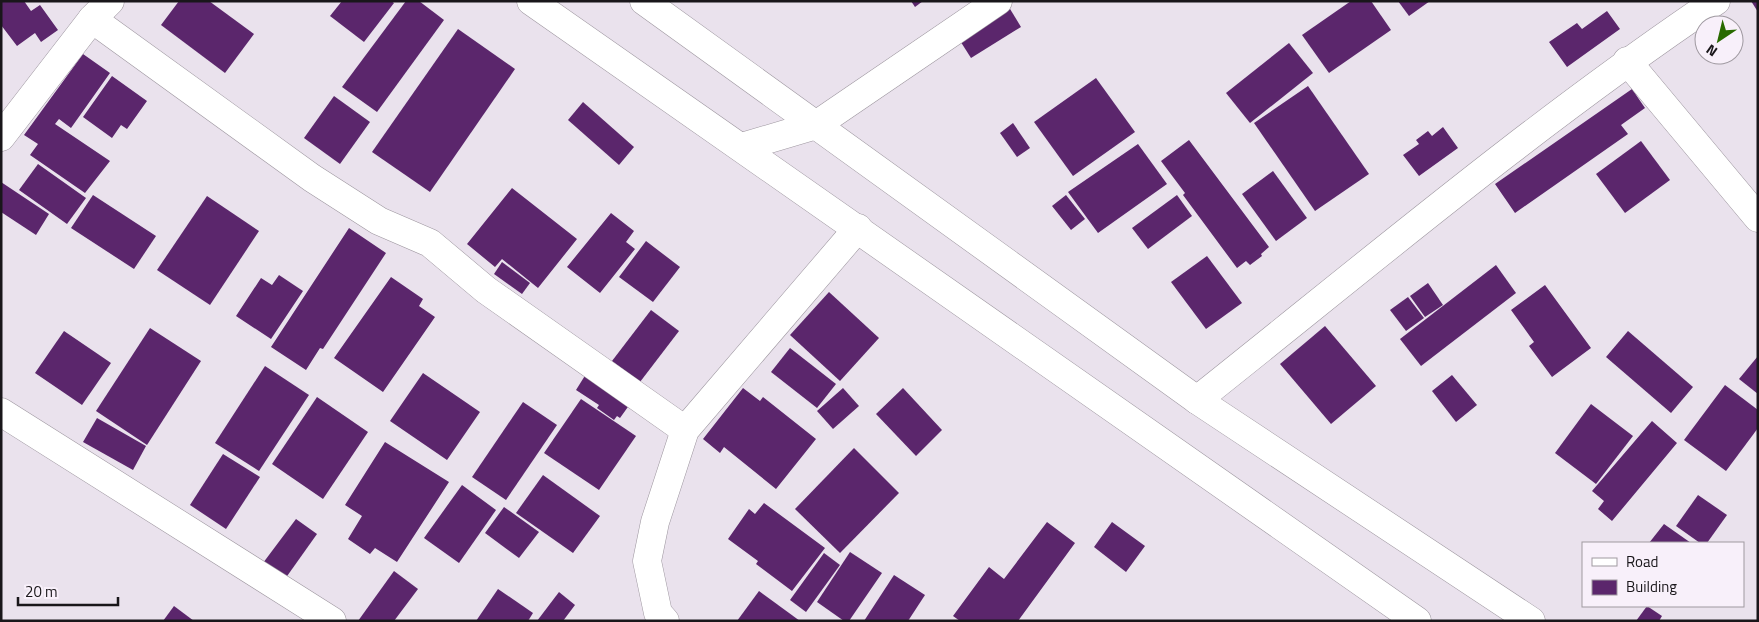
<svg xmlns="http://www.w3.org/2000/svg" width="1759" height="622" font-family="'Titillium Web',sans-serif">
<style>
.building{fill:#5b266c}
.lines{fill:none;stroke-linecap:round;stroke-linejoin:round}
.minor-casing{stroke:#9d969f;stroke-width:29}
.minor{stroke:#fff;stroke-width:28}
</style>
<rect width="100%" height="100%" fill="#eae2ed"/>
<g class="building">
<path d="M 1,1 L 24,1 L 31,11 L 40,5 L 58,30 L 41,42 L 35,33 L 17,46 L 1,25 Z"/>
<path d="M 179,1 L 209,1 L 254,34 L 225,73 L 161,25 Z"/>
<path d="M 342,1 L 391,1 L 394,3 L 364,42 L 330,16 Z"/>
<path d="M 406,1 L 419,1 L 444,20 L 377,112 L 342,87 Z"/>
<path d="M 911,1 L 923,1 L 915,7 Z"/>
<path d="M 1351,1 L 1371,1 L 1391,30 L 1329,73 L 1302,35 Z"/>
<path d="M 1398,1 L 1430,1 L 1409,16 Z"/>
<path d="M 1751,1 L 1758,1 L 1758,12 Z"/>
<path d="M 1007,4 L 1021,27 L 971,58 L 957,36 Z"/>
<path d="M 1607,11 L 1620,29 L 1567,67 L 1549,42 L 1577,23 L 1582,29 Z"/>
<path d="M 458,29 L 515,69 L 430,192 L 372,152 Z"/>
<path d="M 1289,43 L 1313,73 L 1250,123 L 1226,93 Z"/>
<path d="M 83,54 L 110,73 L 71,128 L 59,119 L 55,124 L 110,161 L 85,193 L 30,155 L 38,144 L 24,135 Z"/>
<path d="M 112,76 L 147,101 L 127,129 L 121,125 L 112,138 L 83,117 Z"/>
<path d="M 1096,78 L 1135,132 L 1073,176 L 1034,122 Z"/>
<path d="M 1308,86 L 1369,174 L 1315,211 L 1254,123 Z"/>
<path d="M 1632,89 L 1645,108 L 1621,125 L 1628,134 L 1515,213 L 1495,184 Z"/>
<path d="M 334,96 L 370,122 L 340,164 L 304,138 Z"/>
<path d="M 583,102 L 634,147 L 619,165 L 568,120 Z"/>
<path d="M 1013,123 L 1030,148 L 1017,157 L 1000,133 Z"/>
<path d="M 1443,127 L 1458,148 L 1419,176 L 1403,155 L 1419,144 L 1416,140 L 1428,131 L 1432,136 Z"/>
<path d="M 1189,140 L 1269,247 L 1261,254 L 1262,256 L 1250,265 L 1246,261 L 1237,268 L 1183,195 L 1185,193 L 1161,161 Z"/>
<path d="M 1641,141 L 1670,180 L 1625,213 L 1596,174 Z"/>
<path d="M 1138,144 L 1167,184 L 1098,233 L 1068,192 Z"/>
<path d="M 38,164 L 86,198 L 67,224 L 19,190 Z"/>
<path d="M 1273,171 L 1307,218 L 1276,241 L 1242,194 Z"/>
<path d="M 1,182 L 49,214 L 36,235 L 1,212 Z"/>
<path d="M 512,188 L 577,239 L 538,288 L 502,259 L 495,267 L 467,244 Z"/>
<path d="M 93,195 L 156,236 L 134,269 L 71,228 Z"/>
<path d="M 1066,195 L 1085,219 L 1071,230 L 1052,206 Z"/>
<path d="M 1177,195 L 1192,216 L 1148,249 L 1132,228 Z"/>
<path d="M 207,196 L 259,231 L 210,305 L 157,270 Z"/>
<path d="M 611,213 L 634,231 L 626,242 L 635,249 L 600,293 L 567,267 Z"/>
<path d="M 349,228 L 386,253 L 323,349 L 320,348 L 306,370 L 271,347 Z"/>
<path d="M 646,241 L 680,267 L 653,302 L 619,277 Z"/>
<path d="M 1207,256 L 1242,303 L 1206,329 L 1171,282 Z"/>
<path d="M 502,262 L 530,283 L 522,294 L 494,274 Z"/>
<path d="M 1496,265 L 1516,293 L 1421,366 L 1400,339 Z"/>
<path d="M 279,275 L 303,291 L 271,339 L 236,316 L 261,278 L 272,285 Z"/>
<path d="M 391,277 L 423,299 L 419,306 L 435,317 L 383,392 L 334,358 Z"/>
<path d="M 1428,283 L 1443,305 L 1425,317 L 1410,296 Z"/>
<path d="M 1545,285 L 1591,348 L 1552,377 L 1529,346 L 1534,342 L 1511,310 Z"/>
<path d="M 829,292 L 879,338 L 840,381 L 790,335 Z"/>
<path d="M 1408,297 L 1424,318 L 1406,331 L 1390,310 Z"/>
<path d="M 651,310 L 679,331 L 640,382 L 612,361 Z"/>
<path d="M 1325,326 L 1376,386 L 1331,424 L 1280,364 Z"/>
<path d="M 150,328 L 201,361 L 147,445 L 96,411 Z"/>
<path d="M 64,331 L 111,363 L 82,405 L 35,373 Z"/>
<path d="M 1628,331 L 1693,387 L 1671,413 L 1606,357 Z"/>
<path d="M 790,348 L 836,384 L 817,408 L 771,372 Z"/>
<path d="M 1758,356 L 1758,394 L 1739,379 Z"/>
<path d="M 265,366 L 309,395 L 259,471 L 215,443 Z"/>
<path d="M 423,373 L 480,412 L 447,460 L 390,421 Z"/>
<path d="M 586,374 L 630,404 L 620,418 L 617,416 L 614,420 L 597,408 L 599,405 L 576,390 Z"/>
<path d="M 1452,375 L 1477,405 L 1456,422 L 1432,391 Z"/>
<path d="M 1725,385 L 1758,410 L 1758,428 L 1726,471 L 1684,440 Z"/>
<path d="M 743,388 L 760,401 L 763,397 L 816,439 L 776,489 L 724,447 L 720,453 L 703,439 Z"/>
<path d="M 843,388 L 859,406 L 833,429 L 817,411 Z"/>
<path d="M 903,388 L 942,430 L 916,456 L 876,414 Z"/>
<path d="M 317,397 L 368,432 L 323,499 L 272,464 Z"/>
<path d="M 581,399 L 636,436 L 599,490 L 544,453 Z"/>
<path d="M 523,402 L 557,425 L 506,500 L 472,477 Z"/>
<path d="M 1591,404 L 1633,436 L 1596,484 L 1555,453 Z"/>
<path d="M 97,418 L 146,446 L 133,470 L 83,442 Z"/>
<path d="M 1652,421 L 1677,443 L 1612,521 L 1598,509 L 1604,501 L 1592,491 Z"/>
<path d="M 385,442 L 449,482 L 397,562 L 375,548 L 370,554 L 348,539 L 362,516 L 345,505 Z"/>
<path d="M 854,448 L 899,493 L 840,553 L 795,509 Z"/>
<path d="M 223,454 L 260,477 L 226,529 L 190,505 Z"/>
<path d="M 543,475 L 600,516 L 573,553 L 516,513 Z"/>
<path d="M 462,485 L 496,510 L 459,563 L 424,538 Z"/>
<path d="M 1698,495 L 1727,515 L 1707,543 L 1700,543 L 1676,526 Z"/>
<path d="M 764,503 L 825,548 L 792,591 L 756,564 L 758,561 L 728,539 L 749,509 L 755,514 Z"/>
<path d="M 504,507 L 539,532 L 519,558 L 485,533 Z"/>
<path d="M 296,519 L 317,534 L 285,579 L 263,563 Z"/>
<path d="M 1047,522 L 1075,543 L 1018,621 L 960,621 L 953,616 L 989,567 L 1004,579 Z"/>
<path d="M 1112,522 L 1145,546 L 1126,572 L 1094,547 Z"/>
<path d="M 1664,524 L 1691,543 L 1649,543 Z"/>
<path d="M 850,552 L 882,573 L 849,621 L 844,621 L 817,602 Z"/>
<path d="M 824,553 L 840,565 L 806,612 L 790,600 Z"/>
<path d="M 394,571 L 418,589 L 394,621 L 358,621 Z"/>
<path d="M 894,575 L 925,595 L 908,621 L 864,621 Z"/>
<path d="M 498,589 L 533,613 L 528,621 L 476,621 Z"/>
<path d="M 759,591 L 800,621 L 737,621 Z"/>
<path d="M 559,592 L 575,605 L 563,621 L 537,621 Z"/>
<path d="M 174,606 L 194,621 L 163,621 Z"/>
<path d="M 1647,606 L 1662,616 L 1659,621 L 1636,621 Z"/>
</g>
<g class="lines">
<g class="minor-casing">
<g id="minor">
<path d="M 531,1 L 1417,621"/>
<path d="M 644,1 L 1197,400 L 1531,621"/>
<path d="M 92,19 L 312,178 L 379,221 L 430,243 L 486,290 L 685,430"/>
<path d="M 1627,61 L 1758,218"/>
<path d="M 1,137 L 92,19 L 110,1"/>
<path d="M 742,147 L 816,125 L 998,1"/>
<path d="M 1197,400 C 1368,264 1535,123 1716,1"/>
<path d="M 1,412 L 332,621"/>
<path d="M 665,621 L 658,613 L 647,561 L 655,522 L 685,430 L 858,228"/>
</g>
</g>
<use href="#minor" class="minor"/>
</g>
<rect width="1759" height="622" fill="none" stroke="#19161a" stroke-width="5"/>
<rect x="1582" y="542" width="162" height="65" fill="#f8f0fa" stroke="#9f99a0"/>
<rect x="1592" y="558" width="25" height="8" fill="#ffffff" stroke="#9f99a0"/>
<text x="1626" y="567" font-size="15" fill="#19161a">Road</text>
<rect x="1592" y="580" width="25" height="15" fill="#5b266c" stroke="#9f99a0"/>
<text x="1626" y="592" font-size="15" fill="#19161a">Building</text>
<g transform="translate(1719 40) rotate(215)"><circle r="24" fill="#f8f0fa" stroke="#9f99a0"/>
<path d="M0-4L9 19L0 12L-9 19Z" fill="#296a00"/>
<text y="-8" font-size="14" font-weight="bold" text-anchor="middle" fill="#19161a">N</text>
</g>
<path d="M18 597v8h100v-8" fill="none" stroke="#19161a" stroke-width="2.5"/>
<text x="25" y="597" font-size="15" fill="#19161a" stroke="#f8f0fa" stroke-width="4" paint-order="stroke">20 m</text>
</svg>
